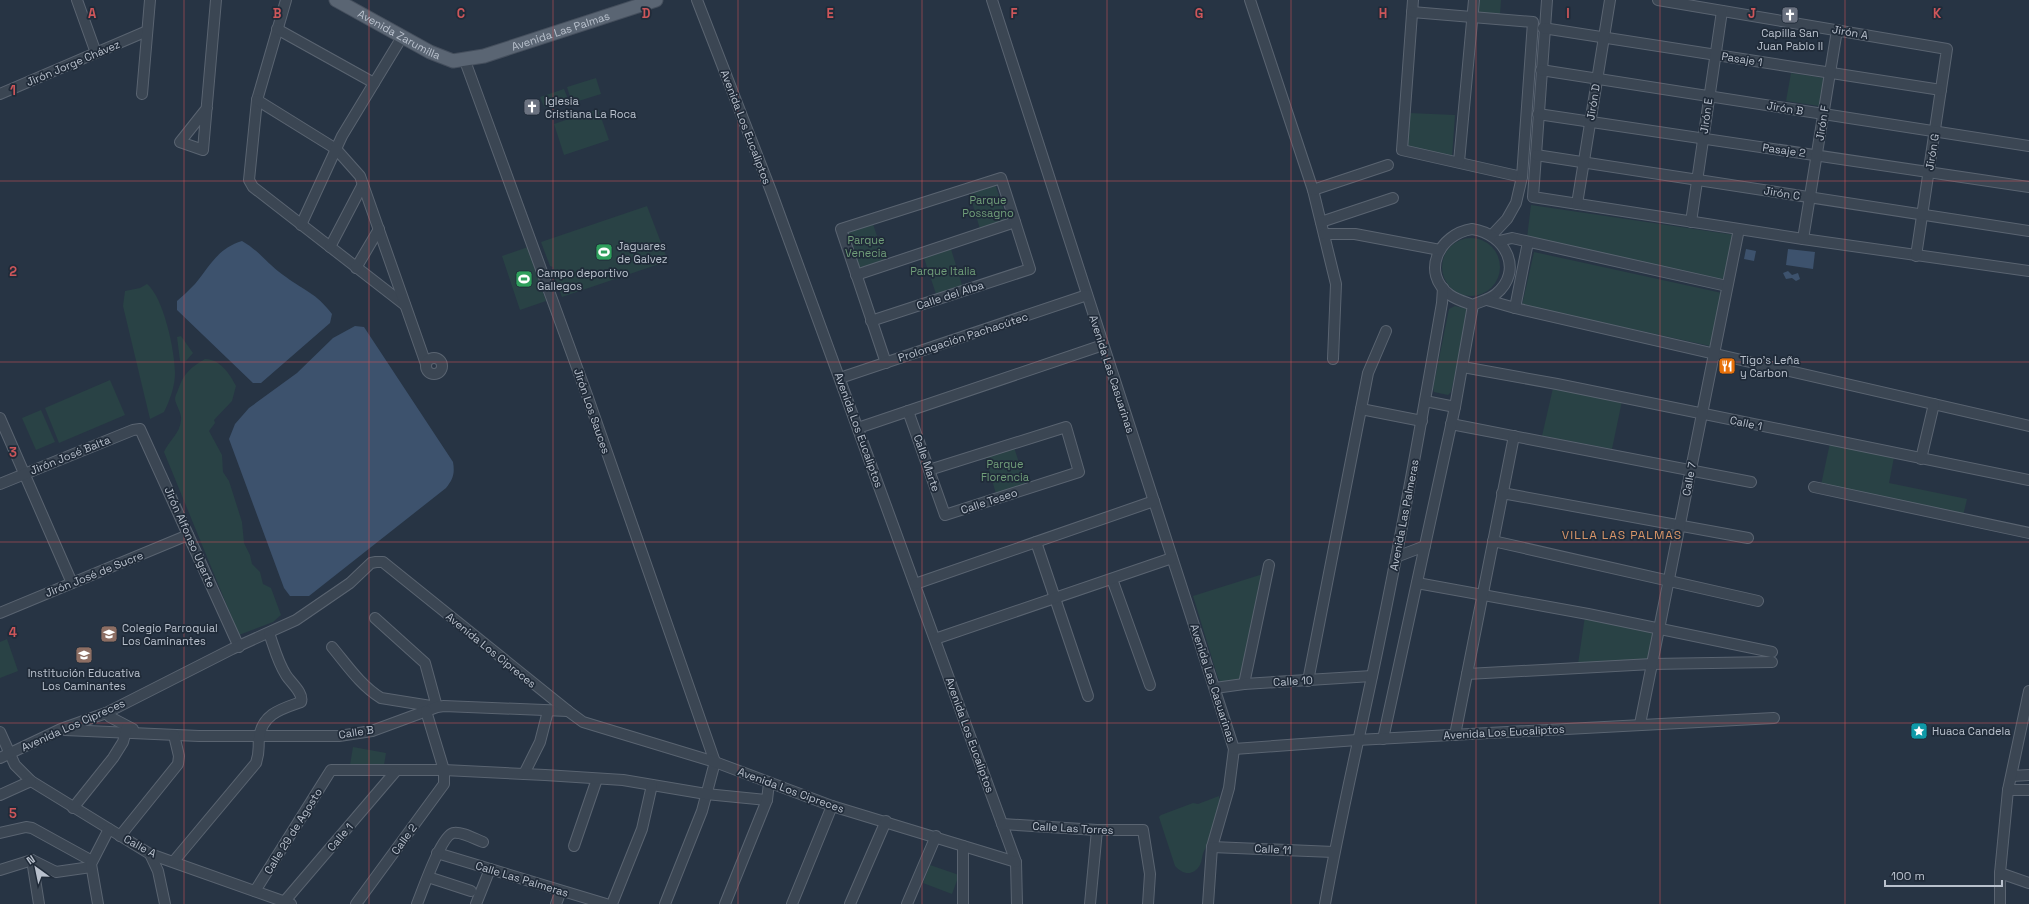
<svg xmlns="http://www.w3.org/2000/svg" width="2029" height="904" font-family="'Space Grotesk',sans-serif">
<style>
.green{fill:#294245}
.water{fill:#3d526d}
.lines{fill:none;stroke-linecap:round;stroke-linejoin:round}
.minor-casing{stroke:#5a6471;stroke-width:12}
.major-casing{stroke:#454f5d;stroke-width:15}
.minor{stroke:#3b4653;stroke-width:10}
.major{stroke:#5a6573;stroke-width:13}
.grid{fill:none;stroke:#cd565a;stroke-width:1;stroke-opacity:0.55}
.labels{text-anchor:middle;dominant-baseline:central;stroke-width:3.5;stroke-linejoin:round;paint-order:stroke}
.street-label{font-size:11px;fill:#b9c1cd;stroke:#202b39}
.poi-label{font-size:11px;fill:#b9c1cd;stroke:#202b39;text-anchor:start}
.park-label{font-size:11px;fill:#709e79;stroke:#202b39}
.neighbourhood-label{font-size:12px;letter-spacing:1px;fill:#d89669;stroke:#202b39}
.grid-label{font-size:13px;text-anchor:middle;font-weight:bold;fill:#cd565a;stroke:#202b39;stroke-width:3.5;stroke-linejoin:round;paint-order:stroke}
</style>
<rect width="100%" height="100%" fill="#273444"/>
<g class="green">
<path d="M 1478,0 L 1501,0 L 1500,15 L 1477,13 Z"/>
<path d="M 1791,73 L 1824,78 L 1819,106 L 1786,101 Z"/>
<path d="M 596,78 L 601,94 L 572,103 L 567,87 Z"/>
<path d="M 564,89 L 568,99 L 544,107 L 540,97 Z"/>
<path d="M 598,109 L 609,140 L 564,155 L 554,124 Z"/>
<path d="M 1409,113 L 1455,115 L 1452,157 L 1406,147 Z"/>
<path d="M 995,184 L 1007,220 L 980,229 L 969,192 Z"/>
<path d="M 1531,205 L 1735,235 L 1727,280 L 1527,238 Z"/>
<path d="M 647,206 L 668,261 L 562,297 L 553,274 L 555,272 L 553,267 L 550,266 L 541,242 Z"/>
<path d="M 873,224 L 885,260 L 859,269 L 847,232 Z"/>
<circle cx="1471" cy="267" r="29"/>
<path d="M 528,247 L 546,301 L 520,310 L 502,256 Z"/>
<path d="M 951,249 L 962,285 L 936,294 L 924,258 Z"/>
<path d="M 1534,252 L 1722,293 L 1710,346 L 1522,305 Z"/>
<path d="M 147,284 C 164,298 175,352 175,373 C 175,386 170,400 164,412 L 150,419 L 123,306 L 125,291 L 140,288 Z"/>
<path d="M 1455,306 L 1467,309 L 1469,313 L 1451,392 L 1448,395 L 1434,392 L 1433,388 L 1449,309 Z"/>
<path d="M 181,336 L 193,353 L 186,361 L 180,361 L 177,337 Z"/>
<path d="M 205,359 C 220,359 230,374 236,386 L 232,401 L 214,420 L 215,423 L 209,431 L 222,455 L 223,472 L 229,481 L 242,522 L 244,543 L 250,555 L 252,564 L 260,572 L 263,584 L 271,588 L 281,615 L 273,622 L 239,635 L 164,452 C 169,440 180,434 181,420 C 182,413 176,406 175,399 C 175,396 177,393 178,390 C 183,374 191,367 205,359 Z"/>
<path d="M 110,380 L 125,415 L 59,443 L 45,408 Z"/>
<path d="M 1553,388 L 1622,401 L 1612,449 L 1542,436 Z"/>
<path d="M 41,410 L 55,442 L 36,450 L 22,418 Z"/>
<path d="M 1830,443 L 1894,457 L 1889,483 L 1967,499 L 1963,516 L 1821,485 Z"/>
<path d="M 1014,447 L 1026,485 L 996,494 L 985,456 Z"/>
<path d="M 1263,574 L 1240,681 L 1221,682 L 1218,678 L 1193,596 Z"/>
<path d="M 1585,616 L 1653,631 L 1649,661 L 1578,664 Z"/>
<path d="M 7,639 L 18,671 L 0,678 L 0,642 Z"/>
<path d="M 353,747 L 386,753 L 383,771 L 350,765 Z"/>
<path d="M 1219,796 C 1223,809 1217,828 1211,840 C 1209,844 1206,847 1204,851 C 1202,855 1202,861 1200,865 C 1193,877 1182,874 1175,866 L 1159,817 L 1161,815 L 1193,803 L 1198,804 Z"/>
<path d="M 930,865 L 959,875 L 952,894 L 923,883 Z"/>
</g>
<g class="water">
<path d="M 242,241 C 261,252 269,266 286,277 C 306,292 315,292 332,314 L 330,323 L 261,383 L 253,383 L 177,310 L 177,301 C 183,296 189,290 195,284 C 210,266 218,248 242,241 Z"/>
<path d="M 1746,249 L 1756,251 L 1754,261 L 1744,259 Z"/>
<path d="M 1788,249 L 1815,252 L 1813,269 L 1786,265 Z"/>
<path d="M 1788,271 L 1792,275 L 1798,273 L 1800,279 L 1796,281 L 1792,278 L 1786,279 L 1783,273 Z"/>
<path d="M 355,326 L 364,327 L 453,462 C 455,474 453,479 446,488 L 309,596 L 290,596 L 284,588 L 229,439 L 235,424 L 249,408 L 297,373 L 333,338 Z"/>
</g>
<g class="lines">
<g class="minor-casing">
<g id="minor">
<path d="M 77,0 L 96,53"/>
<path d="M 286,0 L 257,100 L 249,180 L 253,187 L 405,305"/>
<path d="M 697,0 L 771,191 L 1016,862 L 1017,904"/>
<path d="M 992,0 L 1234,749 L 1229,788 L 1212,847 L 1208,904"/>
<path d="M 1250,0 L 1313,190 L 1336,284 L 1333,359"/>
<path d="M 1413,0 L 1402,150 L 1522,177"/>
<path d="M 1547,0 L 1533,197 L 1803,239 L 2029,271"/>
<path d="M 1658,0 L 1947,49 L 1916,256"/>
<path d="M 1412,12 L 1533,22 L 1522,177 L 1516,203 L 1507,219 L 1492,235"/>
<path d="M 1543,28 L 1941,90"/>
<path d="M 277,29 L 374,83"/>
<path d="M 465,61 L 587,395 L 715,762 L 702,811 L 665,904"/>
<path d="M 1541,70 L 2029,146"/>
<path d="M 0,94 L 147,31"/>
<path d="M 142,94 L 150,0"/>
<path d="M 257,100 L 336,149 L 360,176 L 426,364"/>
<path d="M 207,108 L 180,142 L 203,150 L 216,0"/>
<path d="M 1538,114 L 2029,187"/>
<path d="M 1536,155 L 2029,231"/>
<path d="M 1459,162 L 1474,0"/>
<path d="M 1313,190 L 1388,165"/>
<path d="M 1577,204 L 1610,0"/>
<path d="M 1321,222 L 1393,198"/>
<path d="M 1691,222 L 1722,11"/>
<path d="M 301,225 L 342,136 L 402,37"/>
<path d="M 1472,229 C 1506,234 1524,271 1496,294 C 1489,300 1481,301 1473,305 C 1465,302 1457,300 1450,295 C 1420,273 1439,234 1472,229 Z"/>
<path d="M 1324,234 L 1355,234 L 1440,250"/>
<path d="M 1803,239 L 1837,30"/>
<path d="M 1499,241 L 1512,238 L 1727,286"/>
<path d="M 330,247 L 363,184"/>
<path d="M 356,268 L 379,229"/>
<path d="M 856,275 L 1015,222"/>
<path d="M 1487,300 L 1515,308 L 2029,426"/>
<path d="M 1515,308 L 1528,242"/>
<path d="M 871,321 L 1030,269 L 1001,178 L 841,229 L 886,363"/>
<circle cx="434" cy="366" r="8"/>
<path d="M 1463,367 L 1557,384 L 2029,480"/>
<path d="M 840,378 L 1087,295"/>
<path d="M 1425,401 L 1455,407"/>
<path d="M 1361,409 L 1422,421"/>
<path d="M 908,411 L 945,515 L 1079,472 L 1066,427 L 929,470"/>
<path d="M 0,418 L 72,583"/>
<path d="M 1451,424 L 1751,482"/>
<path d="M 858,428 L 1103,345"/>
<path d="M 1921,459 L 1934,404"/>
<path d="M 0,484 L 133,430 L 140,429 L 239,647"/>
<path d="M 1814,487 L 2029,533"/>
<path d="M 1502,493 L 1748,538"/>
<path d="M 1493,541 L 1758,601"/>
<path d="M 1036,542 L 1088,696"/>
<path d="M 1396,557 L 1425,546"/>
<path d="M 1112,579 L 1150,685"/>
<path d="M 1417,583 L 1588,614 L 1772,652"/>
<path d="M 915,584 L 1154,501"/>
<path d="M 0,613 L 188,535"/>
<path d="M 935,639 L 1172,558"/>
<path d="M 332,647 C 347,665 361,686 381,698 L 437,707 L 425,663 L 375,618"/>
<path d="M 1467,674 L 1652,664 L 1772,662"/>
<path d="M 1308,681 L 1368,373 L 1386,331"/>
<path d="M 1244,684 L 1269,565"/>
<path d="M 1215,688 L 1244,684 L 1372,676"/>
<path d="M 106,713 L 110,717 L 133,729"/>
<path d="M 1640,724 L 1738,234"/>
<path d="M 65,730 L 199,736 L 339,736 L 372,731 L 437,707 L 444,706 L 568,711"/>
<path d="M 0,732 L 15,765 L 31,781 L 150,854 L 291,904"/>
<path d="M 1455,735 L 1514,436"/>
<path d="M 1383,739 L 1455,407 L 1473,305"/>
<path d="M 1234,749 L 1357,740 L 1774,718"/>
<path d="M 0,758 L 61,729 L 106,713 L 232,649 L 296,620 L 350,583 L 371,563 L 376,562 L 383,562 L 568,711 L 583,722 L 715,762 L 832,806 L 1016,862"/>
<path d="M 524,774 L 540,742 L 548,711"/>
<path d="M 2012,776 L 2029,775"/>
<path d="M 2008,790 L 2029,790"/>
<path d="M 0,795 L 31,781"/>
<path d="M 73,808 L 113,758 L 123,742 L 127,727"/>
<path d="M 1002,824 L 1097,830 L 1143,830 L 1150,874 L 1148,904"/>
<path d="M 0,833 L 26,827 L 32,828 L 92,861"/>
<path d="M 120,836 L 178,764 L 179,756 L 174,735"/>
<path d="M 574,846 L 597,779"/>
<path d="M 963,846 L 963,904"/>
<path d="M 1212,847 L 1334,852"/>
<path d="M 437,853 L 606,904"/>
<path d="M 150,854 L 158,871 L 165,904"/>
<path d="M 32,860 L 39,904"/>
<path d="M 174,861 L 256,763 C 260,751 258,749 259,738 C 262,714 281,709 301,702 C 304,693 291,683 286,675 C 278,663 274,647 269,633"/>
<path d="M 0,870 L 32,860 L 56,872 L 91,867"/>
<path d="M 2000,873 L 2029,883"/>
<path d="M 428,877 L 471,891"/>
<path d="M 255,891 L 331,770 L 444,770 L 545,775 L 623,780 L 706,794 L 767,800"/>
<path d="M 284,902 L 395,772"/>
<path d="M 98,904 L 91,864 L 109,829"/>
<path d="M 356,904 L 444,784 L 444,770 L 426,711"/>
<path d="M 417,904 C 422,892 441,836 453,833 C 461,831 475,839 483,842"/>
<path d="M 476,904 L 490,869"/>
<path d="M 556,904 L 561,891"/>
<path d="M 612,904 L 642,829 L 652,785"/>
<path d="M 725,904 L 767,800 L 769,783"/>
<path d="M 792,904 L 832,806"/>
<path d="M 850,904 L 886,821"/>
<path d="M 907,904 L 936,836"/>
<path d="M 1090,904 L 1097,830"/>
<path d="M 1325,904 C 1341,813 1363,723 1381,633 C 1404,523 1423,413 1442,303 L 1443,288"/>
<path d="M 2000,904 L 2000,873 L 2008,790 L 2029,691"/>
</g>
</g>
<g class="major-casing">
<g id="major">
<path id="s1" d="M 336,0 L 430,52 L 453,61 L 484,56 L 656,0"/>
</g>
</g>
<use href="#minor" class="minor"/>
<use href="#major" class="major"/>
</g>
<path class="grid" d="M 184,0 L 184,904M 369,0 L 369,904M 553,0 L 553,904M 738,0 L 738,904M 922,0 L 922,904M 1107,0 L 1107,904M 1291,0 L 1291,904M 1476,0 L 1476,904M 1660,0 L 1660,904M 1845,0 L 1845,904M 0,181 L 2029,181M 0,362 L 2029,362M 0,542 L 2029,542M 0,723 L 2029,723"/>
<defs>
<g id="church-square" transform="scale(0.9)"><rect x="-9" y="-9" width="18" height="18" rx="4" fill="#6b7280" stroke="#202b39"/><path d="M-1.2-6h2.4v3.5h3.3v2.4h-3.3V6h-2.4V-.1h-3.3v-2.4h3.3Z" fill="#fff"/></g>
<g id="stadium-square" transform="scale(0.9)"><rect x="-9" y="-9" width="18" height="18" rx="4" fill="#2e9e5b" stroke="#202b39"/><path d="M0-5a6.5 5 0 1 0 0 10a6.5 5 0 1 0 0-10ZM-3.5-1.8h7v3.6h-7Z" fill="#fff"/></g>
<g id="restaurant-square" transform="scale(0.9)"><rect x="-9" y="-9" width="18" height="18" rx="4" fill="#e8710a" stroke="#202b39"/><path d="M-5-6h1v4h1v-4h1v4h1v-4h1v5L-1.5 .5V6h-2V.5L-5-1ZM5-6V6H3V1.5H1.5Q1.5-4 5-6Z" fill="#fff"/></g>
<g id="school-square" transform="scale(0.9)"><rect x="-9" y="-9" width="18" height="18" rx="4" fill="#8d6e63" stroke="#202b39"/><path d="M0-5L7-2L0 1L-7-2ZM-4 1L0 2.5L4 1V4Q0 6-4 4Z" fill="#fff"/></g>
<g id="sight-square" transform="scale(0.9)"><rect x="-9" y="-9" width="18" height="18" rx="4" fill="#0f9aa8" stroke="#202b39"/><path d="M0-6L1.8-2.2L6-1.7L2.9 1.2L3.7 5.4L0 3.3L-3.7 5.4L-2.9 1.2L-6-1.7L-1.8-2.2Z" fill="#fff"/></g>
</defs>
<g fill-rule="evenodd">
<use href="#church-square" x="1790" y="15"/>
<use href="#church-square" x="532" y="107"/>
<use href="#stadium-square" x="604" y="252"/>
<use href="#stadium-square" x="524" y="279"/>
<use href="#restaurant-square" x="1727" y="366"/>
<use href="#school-square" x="109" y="634"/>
<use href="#school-square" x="84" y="655"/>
<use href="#sight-square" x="1919" y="731"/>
</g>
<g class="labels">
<g class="street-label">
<text stroke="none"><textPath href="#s1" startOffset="244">Avenida Las Palmas</textPath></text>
<text transform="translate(1850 32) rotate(10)">Jirón A</text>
<text stroke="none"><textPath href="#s1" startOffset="72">Avenida Zarumilla</textPath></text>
<text transform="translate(1742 59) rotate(9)">Pasaje 1</text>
<text transform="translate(73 63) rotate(-23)">Jirón Jorge Chávez</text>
<text transform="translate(1593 102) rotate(-81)">Jirón D</text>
<text transform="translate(1785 108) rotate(9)">Jirón B</text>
<text transform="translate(1706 116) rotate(-82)">Jirón E</text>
<text transform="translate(1822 123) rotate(-81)">Jirón F</text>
<text transform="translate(746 127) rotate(69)">Avenida Los Eucaliptos</text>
<text transform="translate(1784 150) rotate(8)">Pasaje 2</text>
<text transform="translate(1932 152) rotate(-81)">Jirón G</text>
<text transform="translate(1782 193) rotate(9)">Jirón C</text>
<text transform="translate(950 295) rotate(-18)">Calle del Alba</text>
<text transform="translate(963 337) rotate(-18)">Prolongación Pachacútec</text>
<text transform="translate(1112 374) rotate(72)">Avenida Las Casuarinas</text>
<text transform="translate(592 411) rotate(71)">Jirón Los Sauces</text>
<text transform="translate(1746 423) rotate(12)">Calle 1</text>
<text transform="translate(859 430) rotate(70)">Avenida Los Eucaliptos</text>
<text transform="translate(70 455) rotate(-22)">Jirón José Balta</text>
<text transform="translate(927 463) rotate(71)">Calle Marte</text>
<text transform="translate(1689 479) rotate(-79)">Calle 7</text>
<text transform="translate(989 501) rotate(-18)">Calle Teseo</text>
<text transform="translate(1404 515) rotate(-79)">Avenida Las Palmeras</text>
<text transform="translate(190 537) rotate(66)">Jirón Alfonso Ugarte</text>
<text transform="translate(94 574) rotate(-22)">Jirón José de Sucre</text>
<text transform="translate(491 650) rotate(39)">Avenida Los Cipreces</text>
<text transform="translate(1293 681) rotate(-3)">Calle 10</text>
<text transform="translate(1213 683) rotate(72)">Avenida Las Casuarinas</text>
<text transform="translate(73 725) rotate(-24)">Avenida Los Cipreces</text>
<text transform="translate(356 732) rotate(-9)">Calle B</text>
<text transform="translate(1504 732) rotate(-3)">Avenida Los Eucaliptos</text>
<text transform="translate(970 735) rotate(70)">Avenida Los Eucaliptos</text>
<text transform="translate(791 790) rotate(20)">Avenida Los Cipreces</text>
<text transform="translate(1073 828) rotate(3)">Calle Las Torres</text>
<text transform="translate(293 831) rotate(-58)">Calle 29 de Agosto</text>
<text transform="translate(340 837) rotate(-49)">Calle 1</text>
<text transform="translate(404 839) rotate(-54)">Calle 2</text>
<text transform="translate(140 846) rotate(28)">Calle A</text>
<text transform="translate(1273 849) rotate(3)">Calle 11</text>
<text transform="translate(522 879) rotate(17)">Calle Las Palmeras</text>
</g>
<g class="poi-label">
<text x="1790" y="33" text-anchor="middle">Capilla San<tspan x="1790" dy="13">Juan Pablo II</tspan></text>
<text x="545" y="101">Iglesia<tspan x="545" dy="13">Cristiana La Roca</tspan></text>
<text x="617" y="246">Jaguares<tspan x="617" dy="13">de Galvez</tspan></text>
<text x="537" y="273">Campo deportivo<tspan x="537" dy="13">Gallegos</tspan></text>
<text x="1740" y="360">Tigo's Leña<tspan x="1740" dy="13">y Carbon</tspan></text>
<text x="122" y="628">Colegio Parroquial<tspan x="122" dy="13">Los Caminantes</tspan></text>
<text x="84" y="673" text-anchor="middle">Institución Educativa<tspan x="84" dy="13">Los Caminantes</tspan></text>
<text x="1932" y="731">Huaca Candela</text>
</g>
<g class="park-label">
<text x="988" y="200">Parque<tspan x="988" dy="13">Possagno</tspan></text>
<text x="866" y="240">Parque<tspan x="866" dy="13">Venecia</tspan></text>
<text x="943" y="271">Parque Italia</text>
<text x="1005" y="464">Parque<tspan x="1005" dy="13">Florencia</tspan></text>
</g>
<g class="neighbourhood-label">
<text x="1622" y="535">VILLA LAS PALMAS</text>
</g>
</g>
<g class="grid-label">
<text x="92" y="18">A</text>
<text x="277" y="18">B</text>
<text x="461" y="18">C</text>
<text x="646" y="18">D</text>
<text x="830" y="18">E</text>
<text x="1014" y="18">F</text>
<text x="1199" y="18">G</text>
<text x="1383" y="18">H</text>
<text x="1568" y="18">I</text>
<text x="1752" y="18">J</text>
<text x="1937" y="18">K</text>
<text x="13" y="95">1</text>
<text x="13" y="276">2</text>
<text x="13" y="457">3</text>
<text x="13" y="637">4</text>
<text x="13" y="818">5</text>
</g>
<g transform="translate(36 868) rotate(327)" stroke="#202b39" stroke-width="3" paint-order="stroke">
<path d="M0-3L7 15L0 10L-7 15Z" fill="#b9c1cd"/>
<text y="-6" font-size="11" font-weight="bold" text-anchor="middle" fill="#b9c1cd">N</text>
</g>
<path d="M1885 880v6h117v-6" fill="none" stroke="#b9c1cd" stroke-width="2"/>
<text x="1891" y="880" font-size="12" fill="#b9c1cd" stroke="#202b39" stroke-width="3" paint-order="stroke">100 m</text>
</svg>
